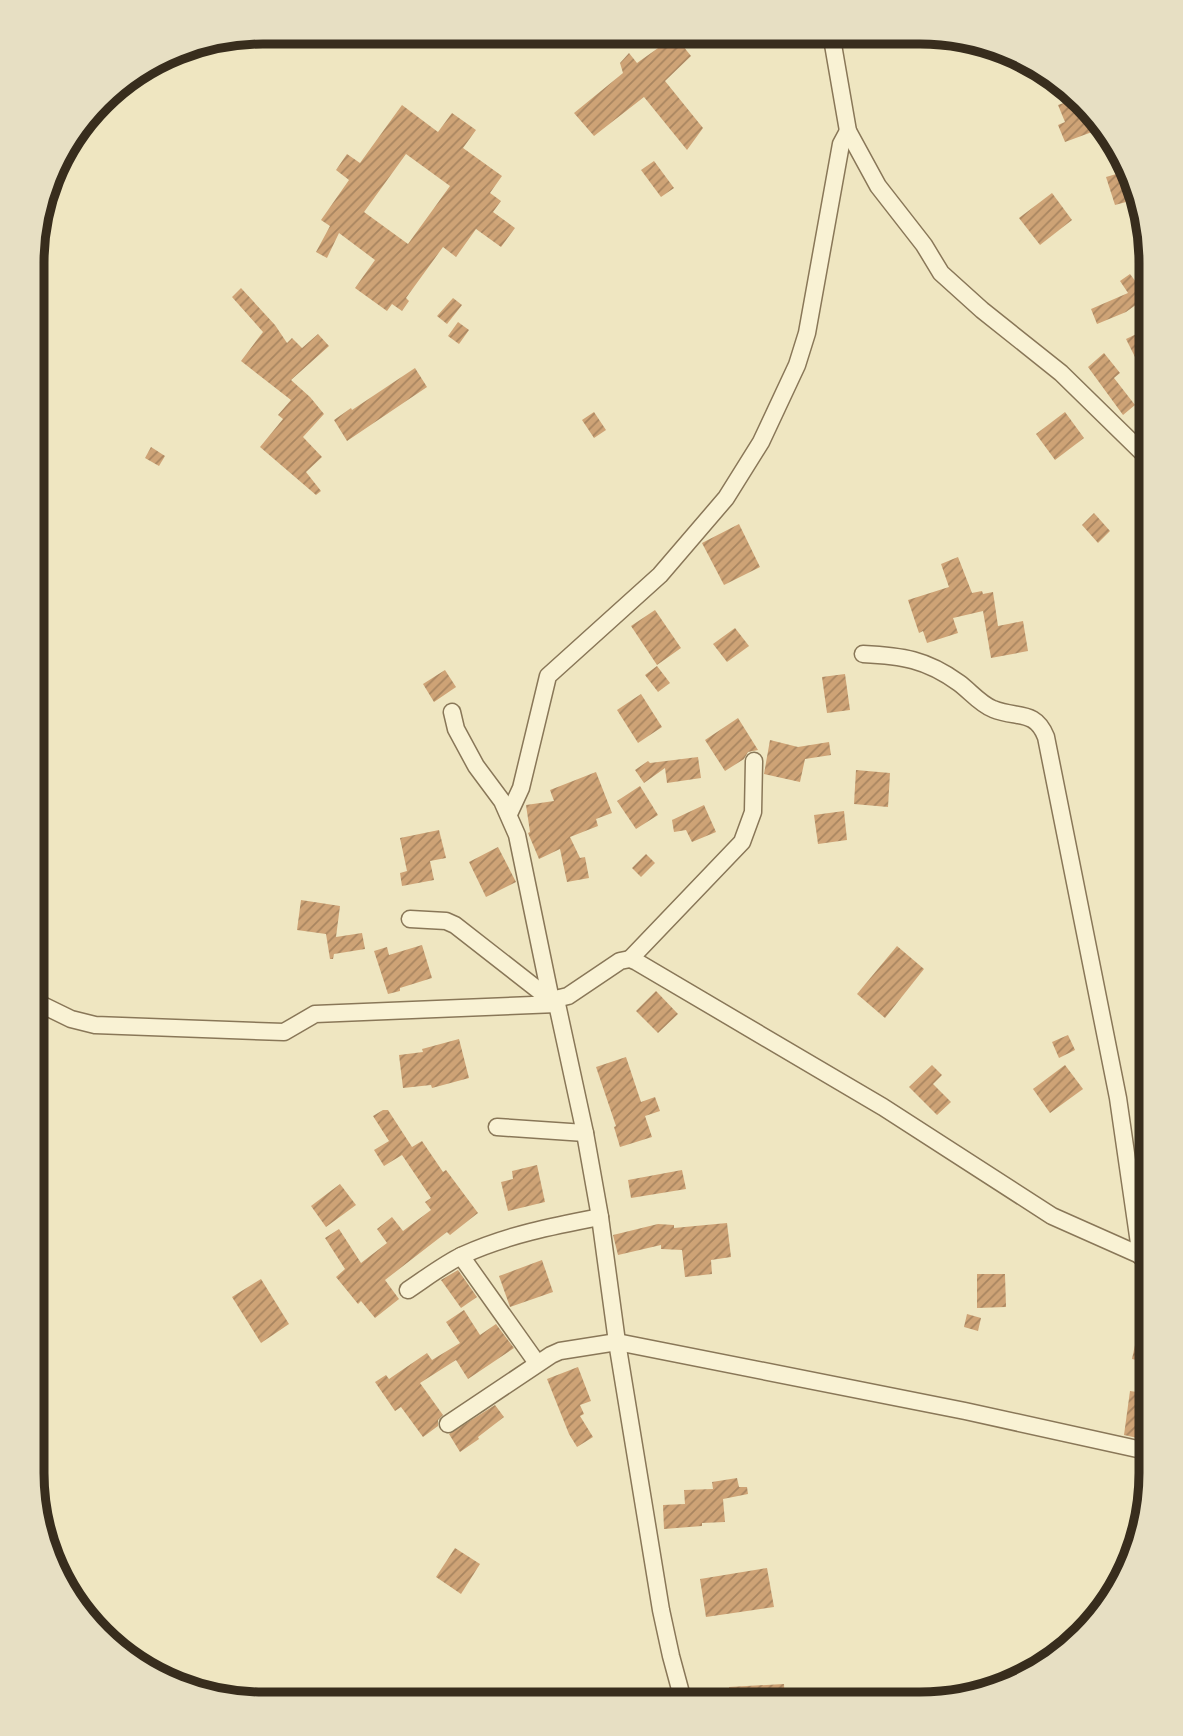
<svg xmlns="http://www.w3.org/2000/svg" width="1183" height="1736" font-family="'Source Serif 4',serif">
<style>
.building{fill:url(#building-hatch);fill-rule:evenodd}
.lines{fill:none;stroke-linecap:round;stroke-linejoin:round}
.minor-casing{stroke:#897758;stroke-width:19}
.minor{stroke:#f9f2d4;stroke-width:16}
.rim{fill:none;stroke:#382d1d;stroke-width:9}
</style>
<defs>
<pattern id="building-hatch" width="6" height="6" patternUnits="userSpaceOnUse" patternTransform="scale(1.75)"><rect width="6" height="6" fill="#cea376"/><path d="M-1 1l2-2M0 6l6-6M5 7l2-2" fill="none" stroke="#a88560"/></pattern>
</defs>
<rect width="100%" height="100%" fill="#efe6c1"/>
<g class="building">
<path d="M 675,36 L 691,56 L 665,81 L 703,128 L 687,150 L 644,97 L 594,136 L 574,113 L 623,73 L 620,63 L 629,53 L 637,63 Z"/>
<path d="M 1075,99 L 1082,116 L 1085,114 L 1092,132 L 1065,142 L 1058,125 L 1065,122 L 1058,105 Z"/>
<path d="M 402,105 L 438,132 L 452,113 L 476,130 L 463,148 L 502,176 L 490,193 L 501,201 L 493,212 L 515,228 L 501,247 L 476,229 L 456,257 L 443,247 L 406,298 L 409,301 L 402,311 L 392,304 L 387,311 L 355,288 L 375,260 L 339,233 L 327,258 L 316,252 L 330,226 L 321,220 L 349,180 L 336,170 L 347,154 L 360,163 ZM 406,154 L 450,186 L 408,244 L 364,212 Z"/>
<path d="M 654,161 L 674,188 L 661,197 L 641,170 Z"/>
<path d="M 1130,170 L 1137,199 L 1115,205 L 1106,177 Z"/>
<path d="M 1052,193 L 1072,220 L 1040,245 L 1019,218 Z"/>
<path d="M 1130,274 L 1136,282 L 1146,276 L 1151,284 L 1151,294 L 1126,312 L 1097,324 L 1091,309 L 1128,293 L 1120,281 Z"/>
<path d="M 241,288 L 275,325 L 287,343 L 292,338 L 302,348 L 318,334 L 329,346 L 291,380 L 310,397 L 324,414 L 303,437 L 322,457 L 306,472 L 321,491 L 316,495 L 260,447 L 283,419 L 278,415 L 291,400 L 241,361 L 263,332 L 232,297 Z"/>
<path d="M 453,298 L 462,305 L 447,324 L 437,316 Z"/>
<path d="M 458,322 L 469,330 L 459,344 L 448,336 Z"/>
<path d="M 1151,327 L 1151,362 L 1140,367 L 1126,339 Z"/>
<path d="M 1104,353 L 1120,373 L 1114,378 L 1135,405 L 1123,415 L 1088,367 Z"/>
<path d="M 415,368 L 427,387 L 347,441 L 334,420 L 351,408 L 352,410 Z"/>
<path d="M 594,412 L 606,430 L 594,438 L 582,420 Z"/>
<path d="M 1065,412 L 1084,438 L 1055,460 L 1036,434 Z"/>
<path d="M 151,447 L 165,456 L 159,466 L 145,458 Z"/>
<path d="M 1094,513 L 1110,531 L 1098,543 L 1082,525 Z"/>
<path d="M 739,524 L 760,567 L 724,585 L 702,543 Z"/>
<path d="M 958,557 L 972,593 L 982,591 L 983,594 L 993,592 L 998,626 L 1023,621 L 1028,651 L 991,658 L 983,611 L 953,618 L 958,633 L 927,643 L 923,631 L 919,633 L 908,600 L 949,587 L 941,564 Z"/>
<path d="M 655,610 L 681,648 L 657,665 L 631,626 Z"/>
<path d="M 735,628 L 749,646 L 727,662 L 713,644 Z"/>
<path d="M 657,666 L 670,683 L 658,692 L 645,675 Z"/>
<path d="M 445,670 L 456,687 L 434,702 L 423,684 Z"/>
<path d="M 845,674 L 850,710 L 827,713 L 822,677 Z"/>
<path d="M 641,694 L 662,727 L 638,743 L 617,710 Z"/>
<path d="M 738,718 L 758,750 L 748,752 L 744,759 L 725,771 L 705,740 Z"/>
<path d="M 770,740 L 798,747 L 829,742 L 831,755 L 805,759 L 800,782 L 764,774 Z"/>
<path d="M 698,757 L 701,778 L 667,783 L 665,768 L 644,783 L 635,770 L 648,761 L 650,763 Z"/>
<path d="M 856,770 L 890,773 L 888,807 L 854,804 Z"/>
<path d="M 596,772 L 612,813 L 596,819 L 598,826 L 570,837 L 580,858 L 585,857 L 589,878 L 567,882 L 560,849 L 539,859 L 528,833 L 530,832 L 526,805 L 554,801 L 550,790 Z"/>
<path d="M 640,786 L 658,815 L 636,829 L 617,801 Z"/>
<path d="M 704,805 L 716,832 L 692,842 L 686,830 L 674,832 L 672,820 Z"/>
<path d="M 844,811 L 847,840 L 818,844 L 814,815 Z"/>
<path d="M 439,830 L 446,858 L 430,861 L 434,880 L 402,886 L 400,873 L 407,871 L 400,838 Z"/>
<path d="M 498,847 L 516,882 L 486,897 L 469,862 Z"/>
<path d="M 646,854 L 655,863 L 641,877 L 632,868 Z"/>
<path d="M 301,900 L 340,906 L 336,937 L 362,933 L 365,949 L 334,954 L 333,959 L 330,959 L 326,934 L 297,930 Z"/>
<path d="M 422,945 L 432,978 L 400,988 L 400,991 L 388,994 L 374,951 L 387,947 L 389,955 Z"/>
<path d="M 897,946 L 924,969 L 885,1018 L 857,994 Z"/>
<path d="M 656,991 L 678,1014 L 658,1033 L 636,1011 Z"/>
<path d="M 1068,1035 L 1075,1050 L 1059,1058 L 1052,1042 Z"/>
<path d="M 459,1039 L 469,1078 L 432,1088 L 431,1085 L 403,1088 L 399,1055 L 423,1052 L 422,1049 Z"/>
<path d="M 626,1057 L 641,1102 L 655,1097 L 660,1111 L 645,1116 L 652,1137 L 620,1147 L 614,1127 L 616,1126 L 596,1067 Z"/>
<path d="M 932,1065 L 942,1075 L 933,1084 L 951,1102 L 937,1115 L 909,1087 Z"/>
<path d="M 1065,1065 L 1083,1089 L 1050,1113 L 1033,1089 Z"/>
<path d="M 383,1110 L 388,1110 L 412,1147 L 422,1141 L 443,1172 L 446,1170 L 478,1213 L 450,1235 L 447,1232 L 385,1280 L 399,1299 L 375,1318 L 361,1301 L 358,1304 L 336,1277 L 345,1269 L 325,1238 L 339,1229 L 361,1263 L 387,1243 L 377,1229 L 392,1217 L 403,1231 L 431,1210 L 425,1202 L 431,1198 L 402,1155 L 384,1166 L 374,1150 L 389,1141 L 373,1116 Z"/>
<path d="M 537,1165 L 545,1202 L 508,1211 L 501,1182 L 513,1179 L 512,1171 Z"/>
<path d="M 682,1170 L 686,1189 L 631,1198 L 628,1180 Z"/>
<path d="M 340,1184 L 356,1205 L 326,1227 L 311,1206 Z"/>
<path d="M 727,1223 L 731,1257 L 711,1260 L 712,1274 L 685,1277 L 682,1250 L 661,1249 L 661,1245 L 618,1255 L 613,1235 L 658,1224 L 674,1225 L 674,1228 Z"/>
<path d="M 542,1260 L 553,1292 L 510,1307 L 499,1276 Z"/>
<path d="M 458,1270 L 477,1297 L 461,1308 L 441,1280 Z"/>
<path d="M 977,1274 L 1005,1274 L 1006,1307 L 977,1308 Z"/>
<path d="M 261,1279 L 289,1324 L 261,1343 L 232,1297 Z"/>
<path d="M 464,1310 L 480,1335 L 496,1324 L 514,1348 L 468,1379 L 456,1360 L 420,1383 L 443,1415 L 438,1420 L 438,1426 L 423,1437 L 401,1407 L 395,1411 L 375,1382 L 386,1375 L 389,1379 L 427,1353 L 432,1360 L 460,1343 L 446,1322 Z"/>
<path d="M 967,1314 L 981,1318 L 978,1331 L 964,1327 Z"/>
<path d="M 1138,1331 L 1151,1334 L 1149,1363 L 1132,1359 Z"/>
<path d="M 578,1367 L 591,1401 L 580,1405 L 584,1414 L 580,1416 L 593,1437 L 577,1447 L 569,1434 L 547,1379 Z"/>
<path d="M 1130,1391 L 1151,1394 L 1151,1441 L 1124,1435 Z"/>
<path d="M 495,1405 L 504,1417 L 478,1437 L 479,1439 L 460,1452 L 449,1434 Z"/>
<path d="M 737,1478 L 739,1487 L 747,1487 L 748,1494 L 723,1499 L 725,1522 L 702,1523 L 702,1526 L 664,1529 L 663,1505 L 685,1504 L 684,1490 L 713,1489 L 712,1482 Z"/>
<path d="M 455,1548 L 480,1564 L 461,1594 L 436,1577 Z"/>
<path d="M 767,1568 L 774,1607 L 706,1617 L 700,1579 Z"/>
<path d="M 784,1684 L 785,1704 L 730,1704 L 729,1687 Z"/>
</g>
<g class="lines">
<g class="minor-casing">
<g id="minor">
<path d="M 831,33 L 848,131 L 878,186 L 924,245 L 941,273 L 982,310 L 1061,373 L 1151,461"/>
<path d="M 1104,134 L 1106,134"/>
<path d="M 863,654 C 902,656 926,659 959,683 C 970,691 980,704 993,709 C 1017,719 1035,709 1046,737 L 1118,1098 L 1141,1257"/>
<path d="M 452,712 L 456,729 L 476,766 L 502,801 L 517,835 L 551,1000 L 557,1004 L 585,1133 L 600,1217 L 617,1342 L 661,1610 L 671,1656 L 684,1704"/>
<path d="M 509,814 L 521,788 L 548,676 L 660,575 L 726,498 L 761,442 L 797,365 L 807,333 L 841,144 L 848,131"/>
<path d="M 410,919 L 446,921 L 455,925 L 551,1000 L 568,996 L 620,961 L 630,959 L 637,962 L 883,1107 L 1052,1216 L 1151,1260"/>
<path d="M 630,959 L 742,842 L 753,812 L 754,761"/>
<path d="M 32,1000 L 71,1019 L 95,1025 L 284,1032 L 315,1014 L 557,1004"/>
<path d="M 497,1127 L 585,1133"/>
<path d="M 461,1256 L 537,1363"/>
<path d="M 408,1290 C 426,1278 444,1264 463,1255 C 507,1235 553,1226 600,1217"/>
<path d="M 448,1424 L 551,1355 L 560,1351 L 617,1342 L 965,1411 L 1151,1452"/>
</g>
</g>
<use href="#minor" class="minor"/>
</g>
<path d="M0 0H1183V1736H0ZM263 44H920A219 219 0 0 1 1139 263V1473A219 219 0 0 1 920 1692H263A219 219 0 0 1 44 1473V263A219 219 0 0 1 263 44Z" fill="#e7dfc3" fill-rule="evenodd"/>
<path class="rim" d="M263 44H920A219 219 0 0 1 1139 263V1473A219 219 0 0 1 920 1692H263A219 219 0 0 1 44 1473V263A219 219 0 0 1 263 44Z"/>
</svg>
